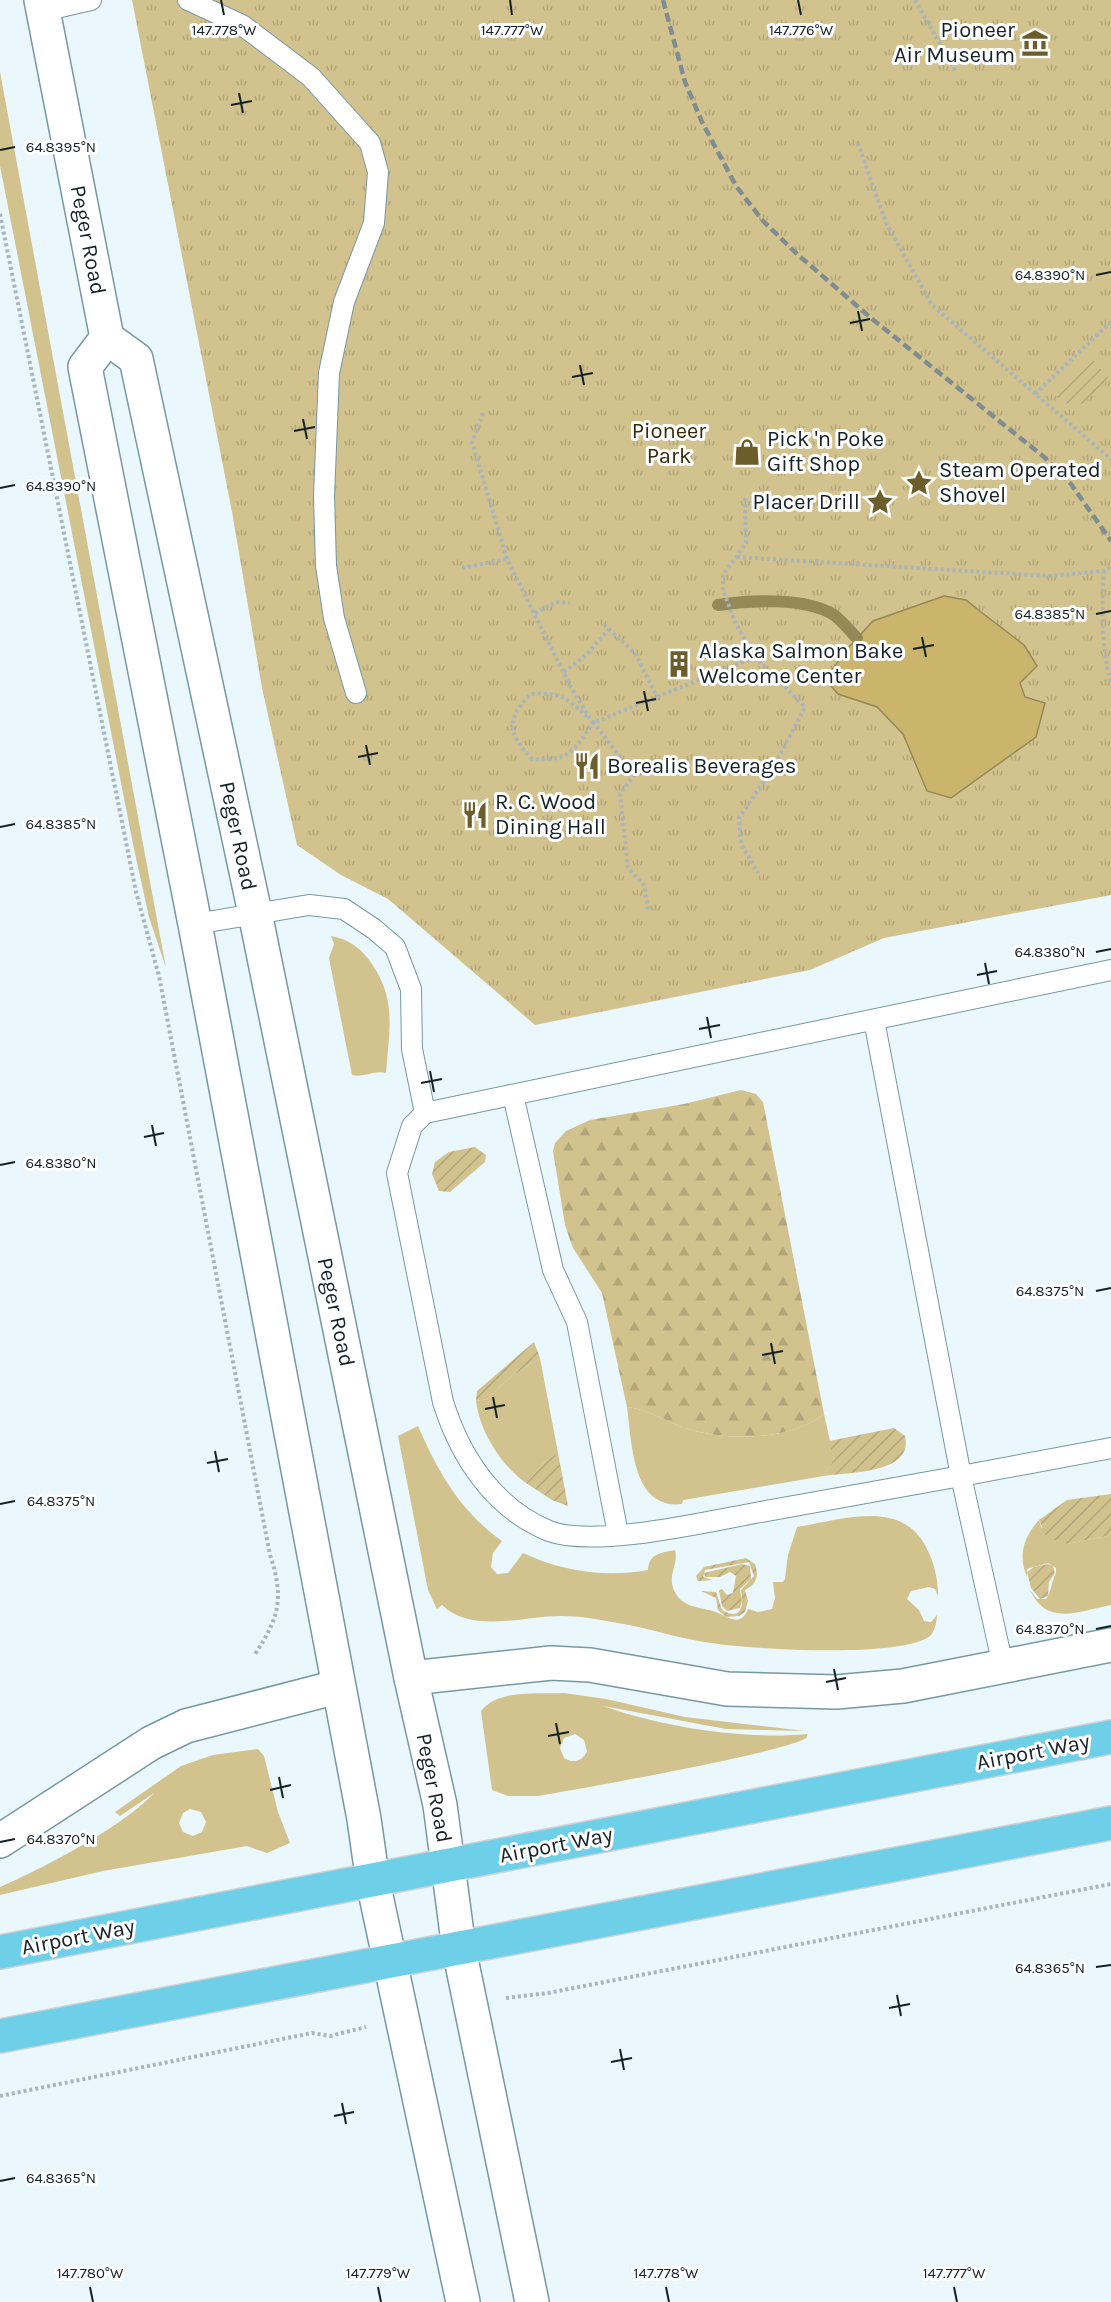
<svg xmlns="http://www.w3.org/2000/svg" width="1111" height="2302" viewBox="0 0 1111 2302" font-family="Karla,sans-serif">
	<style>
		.grass { fill: #d2c28e; fill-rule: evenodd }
		.forest { fill: url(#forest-firs) }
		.park { fill: url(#park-tufts) }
		.garden { fill: url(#garden-furrows) }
		.water { fill: #cbb56d; stroke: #948957; stroke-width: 1.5 }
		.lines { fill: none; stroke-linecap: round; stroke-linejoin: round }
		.stream { stroke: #948957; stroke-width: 12 }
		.service-casing { stroke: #7798a3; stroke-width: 22 }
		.minor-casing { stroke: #7798a3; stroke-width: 36 }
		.secondary-casing { stroke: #7798a3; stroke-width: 36 }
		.primary-casing { stroke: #d0d3d3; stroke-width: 36 }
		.path { stroke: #a8b5ba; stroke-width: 4; stroke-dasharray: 3 3; stroke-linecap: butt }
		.service { stroke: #fff; stroke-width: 20 }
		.minor { stroke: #fff; stroke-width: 33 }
		.secondary { stroke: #fff; stroke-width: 33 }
		.primary { stroke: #6dd0e8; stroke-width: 33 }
		.rail { stroke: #7f8d91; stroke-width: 4.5; stroke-dasharray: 9 4.5; stroke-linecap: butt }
		.ticks { fill: none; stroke: #142125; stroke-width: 2 }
		.labels { text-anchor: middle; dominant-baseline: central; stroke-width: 6; stroke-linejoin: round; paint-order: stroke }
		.poi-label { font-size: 22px; fill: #142125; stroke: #fff; text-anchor: start }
		.street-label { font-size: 22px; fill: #142125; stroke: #fff }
		.park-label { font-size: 22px; fill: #352b0a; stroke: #fff }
		.ticks-label { font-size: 15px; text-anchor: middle; fill: #142125; stroke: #fff; stroke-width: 6; stroke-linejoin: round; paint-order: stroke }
	</style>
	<defs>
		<pattern id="forest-firs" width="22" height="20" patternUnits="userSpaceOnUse" patternTransform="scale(1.5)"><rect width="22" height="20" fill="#d2c28e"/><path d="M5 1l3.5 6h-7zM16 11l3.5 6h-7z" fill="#b3a67a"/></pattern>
		<pattern id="park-tufts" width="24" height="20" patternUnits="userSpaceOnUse" patternTransform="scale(1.5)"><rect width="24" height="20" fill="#d2c28e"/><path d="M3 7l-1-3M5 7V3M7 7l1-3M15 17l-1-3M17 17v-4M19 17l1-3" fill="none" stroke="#b3a67a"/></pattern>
		<pattern id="garden-furrows" width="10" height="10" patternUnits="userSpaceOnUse" patternTransform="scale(1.5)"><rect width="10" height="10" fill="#d2c28e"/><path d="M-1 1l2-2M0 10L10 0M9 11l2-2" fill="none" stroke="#b3a67a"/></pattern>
	</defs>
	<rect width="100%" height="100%" fill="#eaf8fd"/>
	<path class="grass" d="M0,72L166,968L149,917L134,849L0,166Z
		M331,936C349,939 362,949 372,964C397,1000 389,1032 386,1073C374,1070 364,1078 352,1075L329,958L334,944Z
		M540,1358L558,1453L545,1461L526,1483C501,1465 480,1432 476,1401L487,1399L512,1376Z
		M627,1407C648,1409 667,1422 688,1429C728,1441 789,1441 824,1414L834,1459L824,1476L683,1500L682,1504C632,1510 632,1443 627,1407Z
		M418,1426C438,1472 460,1511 502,1541L493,1553L491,1567L497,1574L508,1573L523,1553C561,1571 606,1578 648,1570C649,1553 661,1553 675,1550C679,1565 667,1574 674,1590C681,1607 698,1607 713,1611C724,1614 740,1630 748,1609L758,1612L772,1609L775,1598L773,1582H783L785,1579L788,1555L797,1527C841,1520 901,1498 926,1547C934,1562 938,1578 938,1596L935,1589L929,1587L911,1591L907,1599L919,1610L924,1621L931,1622L937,1615C937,1621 935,1631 930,1636C901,1659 744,1649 704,1642C679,1638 654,1630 629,1625C606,1621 584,1616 561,1616C523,1616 472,1634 442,1605L437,1609L428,1590L398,1436Z
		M1039,1520L1041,1527L1067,1544L1107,1536L1111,1533V1605C1079,1611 1047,1627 1030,1590L1037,1599H1046C1051,1594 1051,1582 1056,1573V1568L1048,1563L1027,1569V1577C1018,1555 1023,1538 1039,1520Z
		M564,1693L606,1699L685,1717L805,1731L726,1729L603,1706C662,1727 744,1740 807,1734V1737C795,1751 573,1790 538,1796H508L492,1790L481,1711C498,1689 538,1694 564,1693ZM575,1734L584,1740L587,1751C583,1761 573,1764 564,1758L560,1748L564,1738Z
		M258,1749L264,1756L278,1812L290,1843L267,1853L247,1846L103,1871L0,1895V1887C42,1869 124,1826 154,1793L120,1816L115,1812L181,1766L213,1755ZM190,1809L201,1812L206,1822L202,1832L193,1836L183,1832L179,1823L183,1813Z"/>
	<path class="forest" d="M741,1090L756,1094L763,1102L824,1414C789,1441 728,1441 688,1429C667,1422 648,1409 627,1407L602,1293L573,1248L565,1225L553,1151L555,1143L566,1131L590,1120L684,1104Z"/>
	<path class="park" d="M132,0H1111V895L884,938L810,970L535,1025L388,899L341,875L297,845L262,688L232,512Z"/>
	<path class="garden" d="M1089,355L1109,379L1083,403L1071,407L1057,397L1055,390L1080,362Z
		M475,1147L486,1155L485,1162L450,1192L439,1191L432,1174L435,1162L449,1152Z
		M534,1342L540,1358L512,1376L487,1399L476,1401L477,1391Z
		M894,1428L905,1436C914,1474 849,1472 824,1476L834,1459L829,1441Z
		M558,1453L568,1506L552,1500L526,1483L545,1461Z
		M1111,1494V1533L1107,1536L1067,1544L1047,1538L1039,1520L1067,1500Z
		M746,1558L755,1564C759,1576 757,1584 745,1590L748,1601L745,1612L739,1616L726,1617L718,1610L716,1598L701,1591L716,1592L722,1610C742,1622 744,1604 741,1590L754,1576L749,1562L705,1570L703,1577L713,1580L698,1581L696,1576L704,1567Z
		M742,1564L750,1566L751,1579L740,1589L742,1601L740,1608L727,1611L722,1606L719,1591L722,1589L727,1595L733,1593L736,1576L730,1572L720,1577H705L704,1573Z
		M1048,1564L1053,1566L1055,1573L1049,1582L1048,1596L1040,1599L1031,1588L1027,1572L1034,1567Z"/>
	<path class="water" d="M944,596L966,600L981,612L1024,645L1037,666L1020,683L1025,697L1045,703L1036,737L951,798L927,791L903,734L877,707L838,694L825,679L849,647L873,621Z"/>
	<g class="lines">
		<path class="stream" d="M718,605C749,600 806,597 834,615C842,621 850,631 857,638"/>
		<defs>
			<path id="service" d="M188,0L242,25L311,77L370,143L378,172L374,223L344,302L329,373L324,496L326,566L334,618L356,693
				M43,11L91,0
				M195,924L309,905L344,909L374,929L395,947L411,989L412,1049L425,1113L412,1126L397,1173L443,1402C460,1456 493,1508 549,1531C594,1548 706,1522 755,1513C824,1501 892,1488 961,1476L1003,1666
				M874,1020L961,1476L1111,1448
				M513,1095L553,1270L577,1322L618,1534
				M425,1113L1111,970"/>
			<path id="minor" d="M411,1678L551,1663L590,1665L727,1689L836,1692L903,1686L1111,1645
				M0,1841L151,1743L186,1726L337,1687"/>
			<path id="secondary" d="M41,0L107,338L136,359L255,913L411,1678L440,1805L459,1949L532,2302
				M107,338L85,367L195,924L364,1819L373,1882L463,2302"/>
			<path id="primary" d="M0,1952L1111,1737
				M0,2036L1111,1823"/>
		</defs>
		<use href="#service" class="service-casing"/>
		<use href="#minor" class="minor-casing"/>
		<use href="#secondary" class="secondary-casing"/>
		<use href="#primary" class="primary-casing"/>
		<path class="path" d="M915,0L956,72
			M858,143L886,223L932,305L1111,459
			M0,214L136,892L159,976L270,1555C284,1597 280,1617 255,1654
			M1035,394L1111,322
			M483,413L472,442L507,559L571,688L593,723L755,657L735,622L723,590V575L746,543L745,498
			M737,557L1049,576L1104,571L1111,567
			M462,568L507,559
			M1104,571C1102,608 1101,647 1111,683
			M535,613L556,602L570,603
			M604,625L635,653L657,697
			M755,657L805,707L773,768L739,818L741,844L758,873
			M564,672L586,655L609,629
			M587,717C567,697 560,692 531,694C505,719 508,734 532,759C570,761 573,752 593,723
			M593,722L634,775L620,794L628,868L644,885L648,910
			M506,1998L548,1993L1111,1884
			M0,2096L312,2033L330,2036L366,2027"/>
		<use href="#service" class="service"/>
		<use href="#minor" class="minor"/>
		<use href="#secondary" class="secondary"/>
		<use href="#primary" class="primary"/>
		<path class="rail" d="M663,0L685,82L702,122L736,186L763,221L796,253L871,318L1044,457L1071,484L1111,541"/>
	</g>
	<path class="ticks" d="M221,0L224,15M510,0L512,15M798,0L801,15M239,93L243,113M231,105L252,101M0,150L15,147M1096,275L1111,272M858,311L862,331M850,323L870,319M580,365L584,385M572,377L593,373M303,419L307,439M294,431L315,427M0,488L15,485M1096,614L1111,611M922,637L926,657M913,649L934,645M644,691L648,711M636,703L656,699M366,745L370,765M358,757L378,753M0,827L15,824M1096,952L1111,949M985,963L989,984M977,975L997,971M707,1017L711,1038M699,1029L720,1025M430,1071L434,1092M421,1083L442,1079M152,1125L156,1146M144,1137L164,1133M0,1165L15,1162M1096,1291L1111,1288M771,1343L775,1364M762,1355L783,1351M493,1397L497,1418M485,1409L505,1405M215,1451L219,1472M207,1463L228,1459M0,1504L15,1501M1096,1629L1111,1626M834,1669L838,1690M826,1682L846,1678M556,1723L560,1744M548,1736L569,1732M279,1777L283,1798M270,1790L291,1785M0,1842L15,1839M1096,1967L1111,1965M897,1995L901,2016M889,2008L910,2004M620,2049L624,2070M611,2062L632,2058M342,2103L346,2124M334,2116L354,2112M0,2181L15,2178M90,2287L93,2302M378,2287L381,2302M666,2287L669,2302M954,2287L957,2302"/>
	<defs>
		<symbol id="museum-bare" viewBox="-9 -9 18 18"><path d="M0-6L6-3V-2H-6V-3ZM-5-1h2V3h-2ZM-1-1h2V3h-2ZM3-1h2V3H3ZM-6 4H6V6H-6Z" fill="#6c5d2a" stroke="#fff" stroke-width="2.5" paint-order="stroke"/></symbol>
		<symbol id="shop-bare" viewBox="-9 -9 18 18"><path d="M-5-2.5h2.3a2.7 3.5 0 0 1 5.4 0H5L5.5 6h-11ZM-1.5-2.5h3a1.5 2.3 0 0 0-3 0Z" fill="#6c5d2a" stroke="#fff" stroke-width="2.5" paint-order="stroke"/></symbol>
		<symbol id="sight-bare" viewBox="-9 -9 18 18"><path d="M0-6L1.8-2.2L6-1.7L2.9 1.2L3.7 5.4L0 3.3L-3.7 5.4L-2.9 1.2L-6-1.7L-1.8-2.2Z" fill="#6c5d2a" stroke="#fff" stroke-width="2.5" paint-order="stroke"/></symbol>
		<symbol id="building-bare" viewBox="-9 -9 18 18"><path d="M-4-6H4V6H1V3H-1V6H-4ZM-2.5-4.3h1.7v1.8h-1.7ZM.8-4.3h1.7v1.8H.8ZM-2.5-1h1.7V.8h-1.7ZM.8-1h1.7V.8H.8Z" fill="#6c5d2a" stroke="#fff" stroke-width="2.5" paint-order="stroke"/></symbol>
		<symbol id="restaurant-bare" viewBox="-9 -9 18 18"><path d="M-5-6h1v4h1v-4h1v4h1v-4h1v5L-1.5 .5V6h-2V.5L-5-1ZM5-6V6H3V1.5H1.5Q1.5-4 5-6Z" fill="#6c5d2a" stroke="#fff" stroke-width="2.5" paint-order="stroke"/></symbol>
	</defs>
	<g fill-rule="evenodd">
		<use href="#museum-bare" x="1016" y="24" width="38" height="38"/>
		<use href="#shop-bare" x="728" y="433" width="38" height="38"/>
		<use href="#sight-bare" x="900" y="464" width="38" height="38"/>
		<use href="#sight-bare" x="861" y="483" width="38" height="38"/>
		<use href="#building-bare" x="660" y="645" width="38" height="38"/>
		<use href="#restaurant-bare" x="568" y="747" width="38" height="38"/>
		<use href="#restaurant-bare" x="456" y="796" width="38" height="38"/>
	</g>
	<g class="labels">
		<g class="poi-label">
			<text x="1015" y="30" text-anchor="end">Pioneer<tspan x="1015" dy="25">Air Museum</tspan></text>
			<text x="767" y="439">Pick 'n Poke<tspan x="767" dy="25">Gift Shop</tspan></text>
			<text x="939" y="470">Steam Operated<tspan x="939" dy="25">Shovel</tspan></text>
			<text x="860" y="502" text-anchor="end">Placer Drill</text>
			<text x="699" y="651">Alaska Salmon Bake<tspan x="699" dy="25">Welcome Center</tspan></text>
			<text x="607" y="766">Borealis Beverages</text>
			<text x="495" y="802">R. C. Wood<tspan x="495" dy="25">Dining Hall</tspan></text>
		</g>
		<g class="street-label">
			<text transform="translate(88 240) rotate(79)">Peger Road</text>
			<text transform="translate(238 836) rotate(78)">Peger Road</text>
			<text transform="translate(336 1312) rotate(78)">Peger Road</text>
			<text transform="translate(1033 1752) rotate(-11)">Airport Way</text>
			<text transform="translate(434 1788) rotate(79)">Peger Road</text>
			<text transform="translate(556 1845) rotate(-11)">Airport Way</text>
			<text transform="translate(78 1937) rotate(-11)">Airport Way</text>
		</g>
		<g class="park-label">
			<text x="669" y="431">Pioneer<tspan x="669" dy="25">Park</tspan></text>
		</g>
	</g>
	<g class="ticks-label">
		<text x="224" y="35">147.778°W</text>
		<text x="512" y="35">147.777°W</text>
		<text x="801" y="35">147.776°W</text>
		<text x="61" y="152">64.8395°N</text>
		<text x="1050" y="280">64.8390°N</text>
		<text x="61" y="491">64.8390°N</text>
		<text x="1050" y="619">64.8385°N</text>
		<text x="61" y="829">64.8385°N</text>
		<text x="1050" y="957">64.8380°N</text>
		<text x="61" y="1168">64.8380°N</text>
		<text x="1050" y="1296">64.8375°N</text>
		<text x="61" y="1506">64.8375°N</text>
		<text x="1050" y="1634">64.8370°N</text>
		<text x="61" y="1844">64.8370°N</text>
		<text x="1050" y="1973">64.8365°N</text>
		<text x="61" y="2183">64.8365°N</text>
		<text x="90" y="2278">147.780°W</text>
		<text x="378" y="2278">147.779°W</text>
		<text x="666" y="2278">147.778°W</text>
		<text x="954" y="2278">147.777°W</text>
	</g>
</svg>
